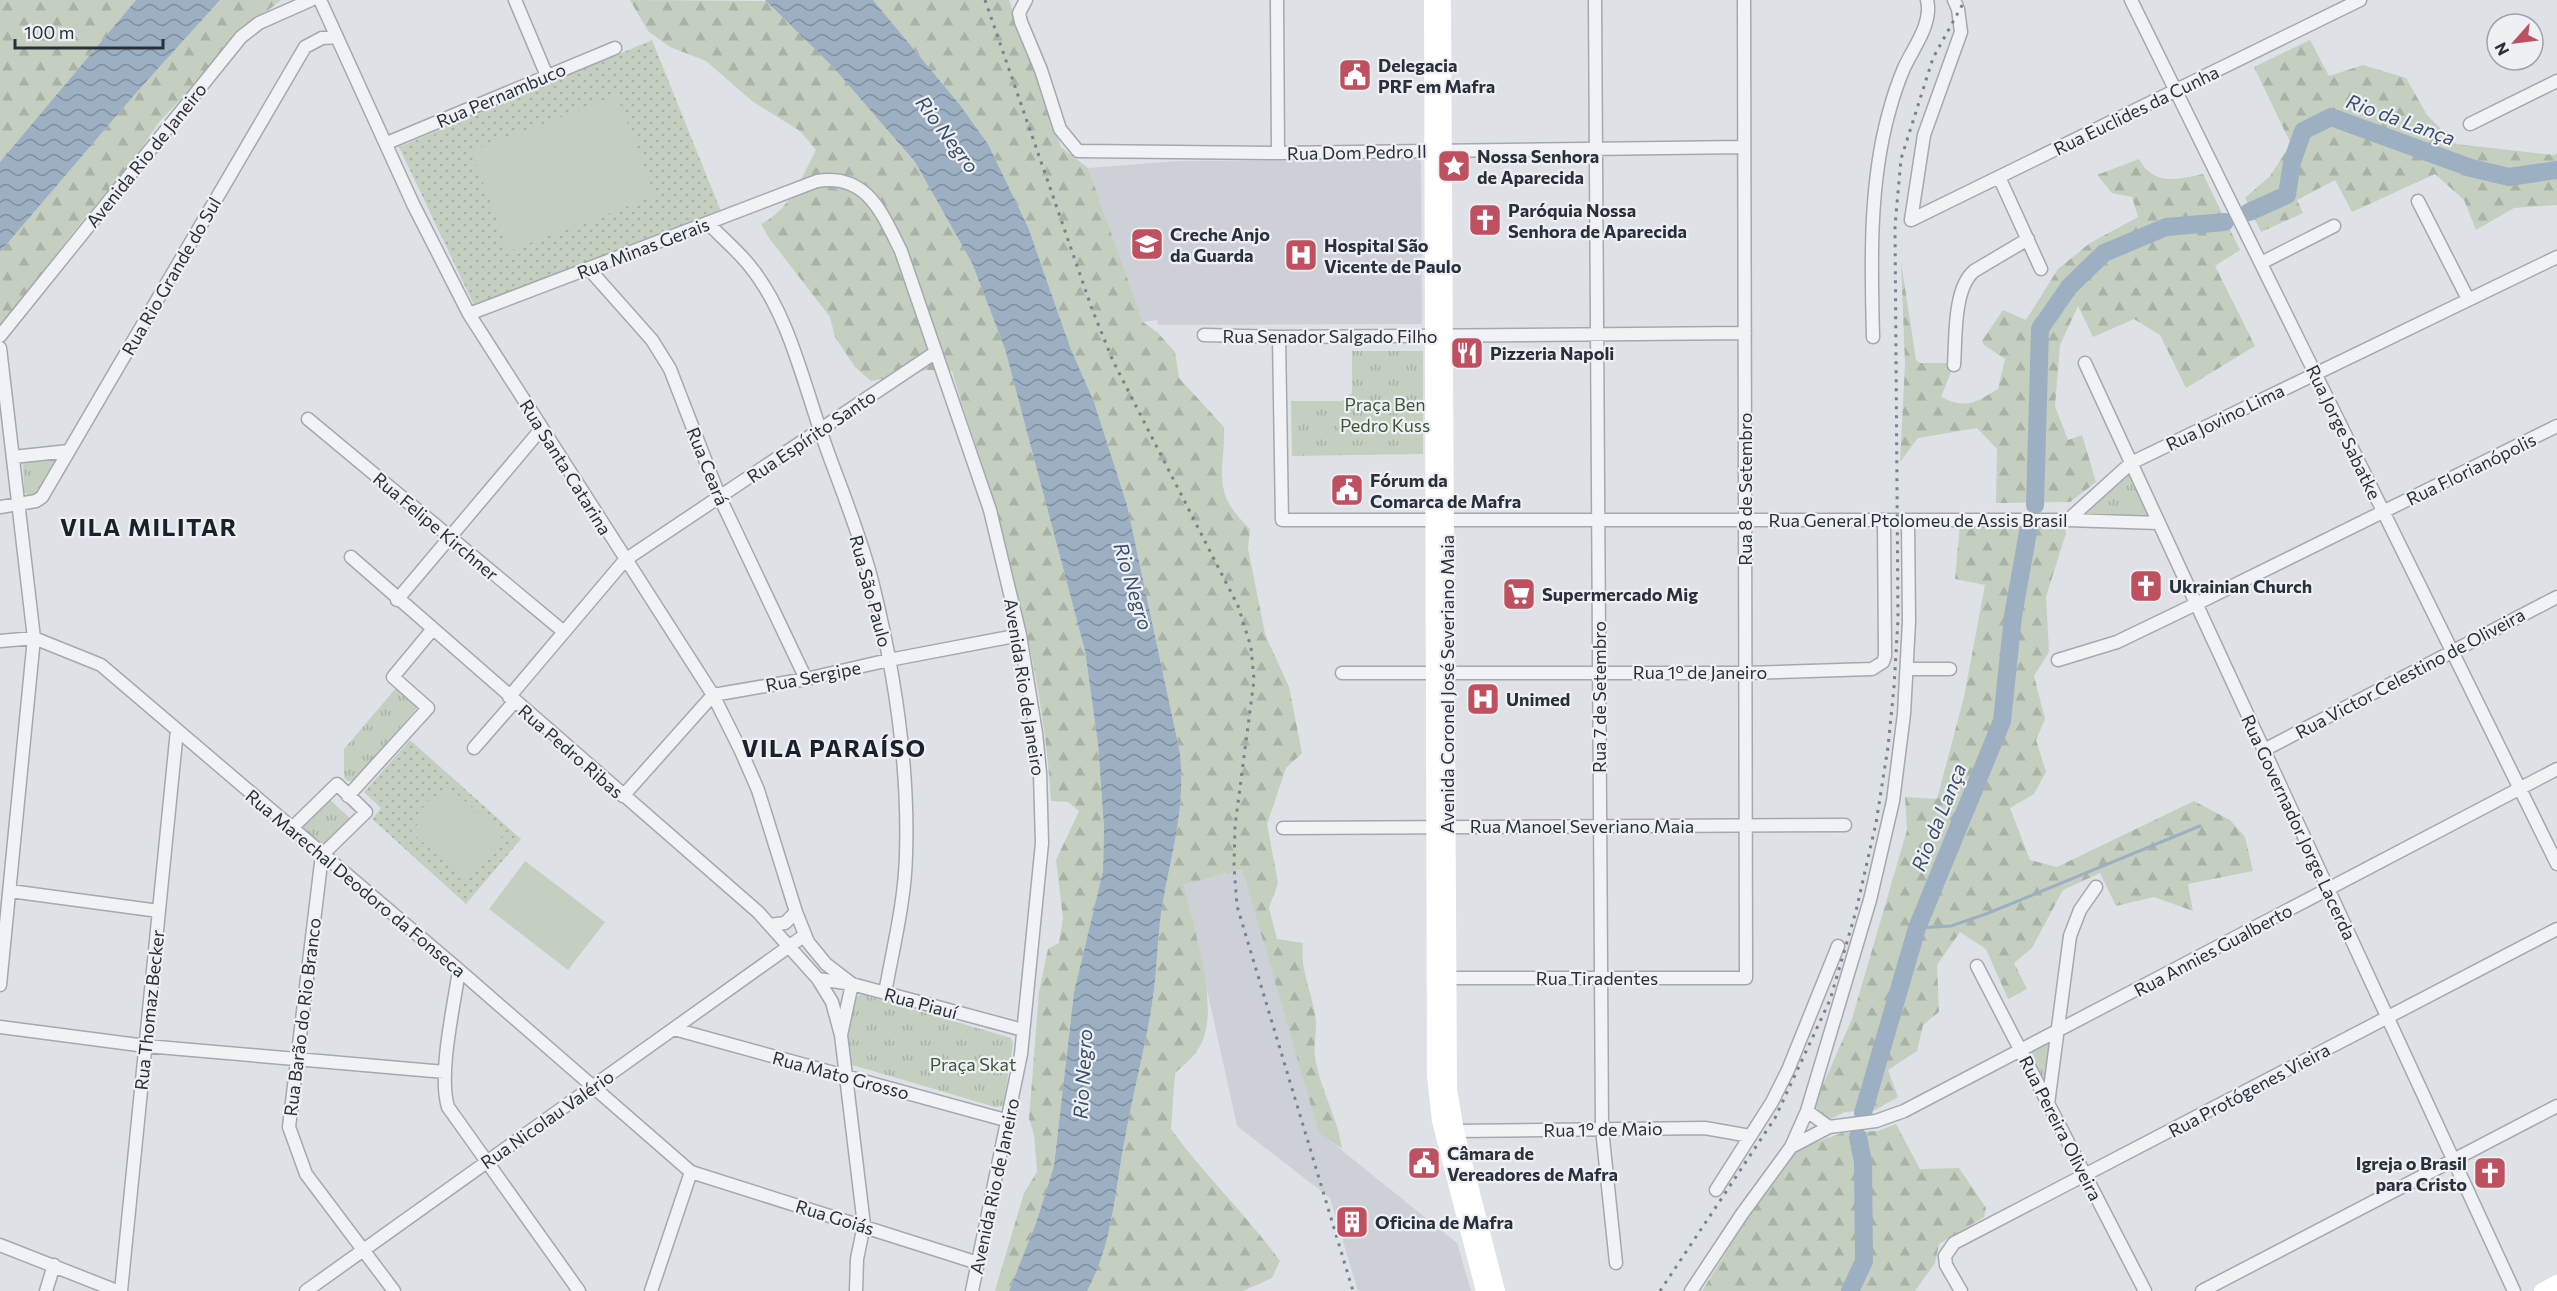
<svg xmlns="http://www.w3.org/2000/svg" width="2557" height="1291" viewBox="0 0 2557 1291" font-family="Commissioner,sans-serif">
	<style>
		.built { fill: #cdd0d7 }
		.grass { fill: url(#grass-dots) }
		.forest { fill: url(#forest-firs) }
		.park { fill: url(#park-tufts) }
		.garden { fill: #c4cfc0 }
		.water { fill: url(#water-waves) }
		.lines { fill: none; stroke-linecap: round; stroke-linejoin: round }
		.stream { stroke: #9dafc3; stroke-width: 3 }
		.river { stroke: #9dafc3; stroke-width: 18 }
		.minor-casing { stroke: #a4a8af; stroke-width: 15 }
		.minor { stroke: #f1f2f5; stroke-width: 12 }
		.secondary { stroke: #fff; stroke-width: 16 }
		.rail { stroke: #7a818e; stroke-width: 3; stroke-dasharray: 3 6; stroke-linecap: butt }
		.labels { text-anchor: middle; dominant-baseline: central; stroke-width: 4.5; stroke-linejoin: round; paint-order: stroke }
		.poi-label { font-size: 18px; font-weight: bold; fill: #29303b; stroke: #eef0f4; text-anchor: start }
		.street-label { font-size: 18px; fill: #29303b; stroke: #eef0f4 }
		.park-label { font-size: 18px; fill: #3d5638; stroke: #eef0f4 }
		.water-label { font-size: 20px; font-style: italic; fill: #384e6b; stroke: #eef0f4 }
		.district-label { font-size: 24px; font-weight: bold; letter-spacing: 1.5px; fill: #1b212c; stroke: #eef0f4 }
	</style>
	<defs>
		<pattern id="grass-dots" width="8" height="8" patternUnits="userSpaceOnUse" patternTransform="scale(1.5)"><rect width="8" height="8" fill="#c4cfc0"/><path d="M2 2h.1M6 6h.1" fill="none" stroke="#a8b2a6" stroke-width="1.8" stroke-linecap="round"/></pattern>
		<pattern id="forest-firs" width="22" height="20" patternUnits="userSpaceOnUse" patternTransform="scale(1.5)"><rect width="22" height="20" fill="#c4cfc0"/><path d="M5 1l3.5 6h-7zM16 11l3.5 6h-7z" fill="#a8b2a6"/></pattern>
		<pattern id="park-tufts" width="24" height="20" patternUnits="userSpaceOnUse" patternTransform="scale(1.5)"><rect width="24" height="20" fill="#c4cfc0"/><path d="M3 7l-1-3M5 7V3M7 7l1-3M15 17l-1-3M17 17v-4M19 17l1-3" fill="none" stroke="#a8b2a6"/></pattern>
		<pattern id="water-waves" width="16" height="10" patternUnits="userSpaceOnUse" patternTransform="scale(1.5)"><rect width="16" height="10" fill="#9dafc3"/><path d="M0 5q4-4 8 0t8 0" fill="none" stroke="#808fa0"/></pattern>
	</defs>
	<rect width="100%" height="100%" fill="#dee1e6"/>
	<path class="built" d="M1400,157H1421L1422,324L1158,325L1157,320L1143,322L1088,168L1179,161L1399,160Z
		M1242,869L1319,1132L1457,1243L1471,1291H1358L1330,1198L1237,1126L1184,885Z"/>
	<path class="grass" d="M652,40L722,214L474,305L399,147Z
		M410,740L521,839L466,904L372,819L381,808L364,792Z"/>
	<path class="forest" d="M0,0H136L0,162Z
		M220,0H281L232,38L211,68L159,122L135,158L74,231L0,330V252L136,93Z
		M630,0L766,1L833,67L915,162L972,263L1005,349L1085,651L1098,744L1104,828L1103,871L1074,992L1054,1166L1036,1223L1009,1291H995L1024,1193L1037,1172L1034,1134L1029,1119L1039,992L1048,949L1059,943L1063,918L1056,860L1079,811L1068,802L1051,801C1045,697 1020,597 992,497C980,455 964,413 952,371L927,370L871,381L855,367L835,337L830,317L769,238L761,224C791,209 801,178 816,150L800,131L752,101L706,61L670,47L648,31Z
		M873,0H1009L1061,147L1088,168L1143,322L1158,333L1175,352L1179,378L1224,427C1225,476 1210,491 1250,529L1248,548L1265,634L1289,687L1302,753L1286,768L1267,824L1278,883L1269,908L1277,939L1303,943C1300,971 1311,989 1315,1015C1318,1029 1313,1043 1315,1056C1319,1088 1338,1117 1342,1149L1319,1133L1242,869L1184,885C1193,928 1217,996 1204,1037C1199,1053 1186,1063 1175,1073L1171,1129C1204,1175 1246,1214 1280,1261L1272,1278L1243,1291H1087C1113,1244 1115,1189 1125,1138C1133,1093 1145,1049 1152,1004C1157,974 1157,944 1161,914C1170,856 1186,813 1180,753L1127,505L1094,402L1070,347L1028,227L988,144L960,105Z
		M2310,40L2329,76L2363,65L2406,78L2427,115L2456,144L2554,155L2557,153V205L2514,208L2476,230L2464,200L2435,174L2352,212L2335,180L2297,200L2303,213L2261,232L2245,198L2270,176L2291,144L2254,67Z
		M2139,159C2154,187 2179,179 2203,174L2240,250L2215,266L2255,346L2186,388L2160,335L2134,319L2093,337L2078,306L2060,345L2055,406L2068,440L2082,435L2096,482L2070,502L1996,503L1997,449L1977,428L1918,438L1900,462L1905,364L1901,262L1916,360L1920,363H1952L1953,367L1941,397C1967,410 1976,402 1998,389L2005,359L1984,345L1982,341L2003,310L2026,320L2058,269L2090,243L2138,217L2132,197L2112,193L2097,175Z
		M1960,525H2061L2065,527L2066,533L2046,597L2049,652L2034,676L2045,719L2036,740L2046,772L2034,794L2010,808L2030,860L2057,867L2194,801L2230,820L2245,837L2253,871L2188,884L2193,911L2154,897L2116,906L2100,873L2063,890L2032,948L2014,963L2027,989L2008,999L1986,949L1960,932L1937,965L1939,1012L1923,1025L1917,1051L1888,1070L1898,1097L1875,1110L1845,1112L1828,1120L1814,1105L1852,1019L1907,830L1905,797L1937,799L1964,697L1985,585L1955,579Z
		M1896,1124L1920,1169L1959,1168L1986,1208L1984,1217L1939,1244L1935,1263L1915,1291H1702L1769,1183L1800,1148L1842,1133L1878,1131Z"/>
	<path class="park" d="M1352,351H1423V454L1292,456L1291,401H1342L1352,393Z
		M57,457L38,493L30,497L24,492L23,460Z
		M2130,472L2149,515L2083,514Z
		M397,687L417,705V708L353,781H347L344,777V749Z
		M327,797L353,821L323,851L298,826Z
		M861,994L1011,1038L1013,1044L1003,1106L995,1107L846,1063L842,1059L854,999Z
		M2048,1043H2050L2044,1081L2030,1053Z"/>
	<path class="garden" d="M617,96L655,196L509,251L471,151Z
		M449,787L503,835L465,879L411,832L421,820L417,815L429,800L435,803Z
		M525,861L605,922L568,970L489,909Z"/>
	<path class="water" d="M136,0H220L136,93L0,252V162Z
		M765,0H873L960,105L988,144L1028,227L1070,347L1094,402L1127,505L1180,753C1186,813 1170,856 1161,914C1157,944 1157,974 1152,1004C1145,1049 1133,1093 1125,1138C1115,1189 1113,1244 1087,1291H1009L1036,1223L1054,1166L1074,992L1103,871L1104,828L1098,744L1085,651L1005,349L972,263L915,162L833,67Z"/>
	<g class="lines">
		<path class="stream" d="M1917,928L1951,926L1986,914L2200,826"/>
		<path class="river" d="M2249,212L2287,195L2292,162L2303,131L2331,117L2471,168L2509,177L2557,170
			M2035,505L2040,329L2069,287L2104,253L2166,227L2225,222
			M1863,1113L1917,928L2002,721L2013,616L2028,532
			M1850,1291L1864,1261L1863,1162L1858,1137"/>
		<defs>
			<path id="minor" d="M320,0L413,204L469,314L713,695L741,751L758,790L796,912L808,942L826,964L852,984L841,1035
				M515,0L547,76
				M1026,0L1019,13L1021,22L1041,70L1060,129L1078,151L1278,153L1744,147
				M1277,0L1278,153
				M1595,0L1602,1129L1616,1263
				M2131,0L2557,864
				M2470,124L2557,81
				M387,143L615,48
				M1999,177L2041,269
				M2418,201L2468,299
				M1911,220L2360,0
				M1911,220L1924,135L1961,32L1958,9L1954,0
				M708,223C721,237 737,250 749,265C789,313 804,386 825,444C841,489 860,534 872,581C894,669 909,764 906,855C905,901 893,948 885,993
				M2261,263L2334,226
				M589,269L652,340L670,369L720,498L806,679
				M469,314L817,181C867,173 882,213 901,251L990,510L1020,635L1036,733L1040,773L1042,843L1021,1054L972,1291
				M1204,335L1279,337L1745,333
				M0,336L241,37L259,23L311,0
				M1279,337L1282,520H2068L2159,523
				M1873,337C1871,262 1869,184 1889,112C1893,97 1898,82 1904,68C1913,48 1933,23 1927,0
				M0,348L34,638L0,985
				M2085,363L2514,1291
				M1954,365C1956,339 1953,289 1974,271L2028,239
				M308,419L564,632
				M13,457L69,451
				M0,507L36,501L42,497L305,47L322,38L337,37
				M2068,520L2131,463L2557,257
				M351,557L758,912L818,979L832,1002L841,1035L864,1225L857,1259L856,1291
				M397,600L542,428
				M0,641L34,638L101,665L459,970L691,1172L978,1263
				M2058,660L2117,642L2196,604L2557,426
				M1907,669H1950
				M1342,673H1745L1872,669L1883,662L1885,656L1884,520
				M509,697L625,560L936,352
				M474,748L515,701
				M2264,750L2557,597
				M348,796L428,708L393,677L432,630
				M623,796L713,695L806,679L889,660L1020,635
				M292,828L337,784L366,812L322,855L289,1127L306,1174L394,1291
				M1283,828L1845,825
				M10,891L159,911
				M770,925L785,923L796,912
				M1977,966L2145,1291
				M459,970C454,1006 438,1074 448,1107L579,1291
				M1448,978H1746L1744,0
				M818,979L852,984L1023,1030
				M0,1027L146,1046L445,1072
				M674,1029L1009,1121
				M2048,1104L2070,936L2080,910L2096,887
				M1807,1111L1829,1127
				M1456,1131L1705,1128L1750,1136
				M1791,1147L1829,1127L1876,1121L1904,1111L2557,769
				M1716,1190L1772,1102L1788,1070L1838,946
				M0,1245L117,1291
				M46,1291L54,1265
				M121,1291L177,730
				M306,1291L805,935
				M651,1291L691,1172
				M1691,1291L1742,1214L1791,1147L1807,1111L1870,900L1893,801L1904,714L1909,622L1908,520
				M1961,1291L1946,1265L1945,1256L1954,1243L2557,929
				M2202,1291L2557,1106"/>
		</defs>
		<use href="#minor" class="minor-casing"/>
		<use href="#minor" class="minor"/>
		<path class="secondary" d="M1432,0L1435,1076L1440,1121L1484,1291
			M1443,0L1449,1089L1456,1131L1497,1291
			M2542,1291L2557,1283"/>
		<path class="rail" d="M985,0L1092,309L1113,361L1238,606L1251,647L1254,680L1235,826L1234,866L1237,906L1353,1291
			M1660,1291L1775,1118L1830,1000L1856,911L1876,823L1888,747L1894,687L1898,619L1895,226L1901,159L1933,58L1965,0"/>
	</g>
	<defs>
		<symbol id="civic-square" viewBox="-11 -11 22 22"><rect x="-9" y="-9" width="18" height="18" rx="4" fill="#bf505f" stroke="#eef0f4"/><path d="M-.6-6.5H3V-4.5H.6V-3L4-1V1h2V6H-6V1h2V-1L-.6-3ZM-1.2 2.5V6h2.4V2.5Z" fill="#fff"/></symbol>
		<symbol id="sight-square" viewBox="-11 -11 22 22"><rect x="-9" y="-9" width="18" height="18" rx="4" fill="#bf505f" stroke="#eef0f4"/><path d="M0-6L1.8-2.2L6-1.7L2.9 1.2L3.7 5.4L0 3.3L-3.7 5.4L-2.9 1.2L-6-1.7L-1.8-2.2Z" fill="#fff"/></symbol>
		<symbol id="church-square" viewBox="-11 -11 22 22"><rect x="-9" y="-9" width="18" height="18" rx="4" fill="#bf505f" stroke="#eef0f4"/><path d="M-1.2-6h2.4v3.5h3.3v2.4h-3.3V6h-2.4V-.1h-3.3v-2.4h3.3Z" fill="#fff"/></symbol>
		<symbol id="school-square" viewBox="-11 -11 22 22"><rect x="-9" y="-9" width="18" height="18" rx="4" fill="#bf505f" stroke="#eef0f4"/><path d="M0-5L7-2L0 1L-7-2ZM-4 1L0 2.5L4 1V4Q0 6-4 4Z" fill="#fff"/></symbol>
		<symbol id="hospital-square" viewBox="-11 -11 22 22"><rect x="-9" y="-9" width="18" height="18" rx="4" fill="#bf505f" stroke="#eef0f4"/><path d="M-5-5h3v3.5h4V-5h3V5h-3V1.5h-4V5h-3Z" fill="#fff"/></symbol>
		<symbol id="restaurant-square" viewBox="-11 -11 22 22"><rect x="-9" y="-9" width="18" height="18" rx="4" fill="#bf505f" stroke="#eef0f4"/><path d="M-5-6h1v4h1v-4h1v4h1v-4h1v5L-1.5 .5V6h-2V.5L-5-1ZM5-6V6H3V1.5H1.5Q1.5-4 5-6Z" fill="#fff"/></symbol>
		<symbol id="supermarket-square" viewBox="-11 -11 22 22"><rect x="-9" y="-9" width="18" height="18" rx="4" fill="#bf505f" stroke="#eef0f4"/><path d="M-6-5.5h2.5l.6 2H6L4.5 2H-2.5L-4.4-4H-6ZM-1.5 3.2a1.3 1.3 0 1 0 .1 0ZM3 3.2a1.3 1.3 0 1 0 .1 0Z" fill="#fff"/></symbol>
		<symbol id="building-square" viewBox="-11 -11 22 22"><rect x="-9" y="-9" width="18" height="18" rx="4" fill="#bf505f" stroke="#eef0f4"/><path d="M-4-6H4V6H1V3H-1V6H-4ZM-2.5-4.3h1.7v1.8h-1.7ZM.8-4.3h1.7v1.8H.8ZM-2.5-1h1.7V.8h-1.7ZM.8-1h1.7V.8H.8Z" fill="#fff"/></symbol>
	</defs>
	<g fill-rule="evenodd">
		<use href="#civic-square" x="1336" y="56" width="38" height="38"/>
		<use href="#sight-square" x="1435" y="147" width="38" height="38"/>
		<use href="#church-square" x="1466" y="201" width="38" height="38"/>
		<use href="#school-square" x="1128" y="225" width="38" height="38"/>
		<use href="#hospital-square" x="1282" y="236" width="38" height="38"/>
		<use href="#restaurant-square" x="1448" y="334" width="38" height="38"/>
		<use href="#civic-square" x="1328" y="471" width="38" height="38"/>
		<use href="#church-square" x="2127" y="567" width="38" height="38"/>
		<use href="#supermarket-square" x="1500" y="575" width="38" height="38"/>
		<use href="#hospital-square" x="1464" y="680" width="38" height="38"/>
		<use href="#civic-square" x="1405" y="1144" width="38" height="38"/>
		<use href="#church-square" x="2471" y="1154" width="38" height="38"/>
		<use href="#building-square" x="1333" y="1203" width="38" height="38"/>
	</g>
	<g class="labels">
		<g class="poi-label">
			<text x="1378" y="65">Delegacia<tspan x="1378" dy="21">PRF em Mafra</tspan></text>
			<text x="1477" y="156">Nossa Senhora<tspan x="1477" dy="21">de Aparecida</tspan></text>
			<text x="1508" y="210">Paróquia Nossa<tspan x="1508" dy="21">Senhora de Aparecida</tspan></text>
			<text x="1170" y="234">Creche Anjo<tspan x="1170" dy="21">da Guarda</tspan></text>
			<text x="1324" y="245">Hospital São<tspan x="1324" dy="21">Vicente de Paulo</tspan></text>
			<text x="1490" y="353">Pizzeria Napoli</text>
			<text x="1370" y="480">Fórum da<tspan x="1370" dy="21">Comarca de Mafra</tspan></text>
			<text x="2169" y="586">Ukrainian Church</text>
			<text x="1542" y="594">Supermercado Mig</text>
			<text x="1506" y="699">Unimed</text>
			<text x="1447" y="1153">Câmara de<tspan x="1447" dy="21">Vereadores de Mafra</tspan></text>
			<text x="2467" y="1163" text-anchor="end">Igreja o Brasil<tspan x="2467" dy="21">para Cristo</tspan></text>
			<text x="1375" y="1222">Oficina de Mafra</text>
		</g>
		<g class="street-label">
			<text transform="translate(501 95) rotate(-23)">Rua Pernambuco</text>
			<text transform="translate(2136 110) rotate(-26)">Rua Euclides da Cunha</text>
			<text transform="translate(1357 152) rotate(-1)">Rua Dom Pedro II</text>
			<text transform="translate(146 155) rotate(-51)">Avenida Rio de Janeiro</text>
			<text transform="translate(643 248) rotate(-21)">Rua Minas Gerais</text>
			<text transform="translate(171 276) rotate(-60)">Rua Rio Grande do Sul</text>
			<text x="1330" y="336">Rua Senador Salgado Filho</text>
			<text transform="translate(2225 417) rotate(-26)">Rua Jovino Lima</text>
			<text transform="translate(2344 432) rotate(64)">Rua Jorge Sabatke</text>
			<text transform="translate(811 436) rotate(-34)">Rua Espírito Santo</text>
			<text transform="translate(708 466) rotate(68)">Rua Ceará</text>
			<text transform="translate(566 467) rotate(58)">Rua Santa Catarina</text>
			<text transform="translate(2471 469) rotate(-26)">Rua Florianópolis</text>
			<text transform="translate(1745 489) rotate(-90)">Rua 8 de Setembro</text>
			<text x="1918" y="520">Rua General Ptolomeu de Assis Brasil</text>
			<text transform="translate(436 526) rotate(40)">Rua Felipe Kirchner</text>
			<text transform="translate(871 591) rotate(75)">Rua São Paulo</text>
			<text x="1700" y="672">Rua 1º de Janeiro</text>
			<text transform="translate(2410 673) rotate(-28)">Rua Victor Celestino de Oliveira</text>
			<text transform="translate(813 676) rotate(-11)">Rua Sergipe</text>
			<text transform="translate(1447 684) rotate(-90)">Avenida Coronel José Severiano Maia</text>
			<text transform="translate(1025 687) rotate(81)">Avenida Rio de Janeiro</text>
			<text transform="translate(1599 697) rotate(-90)">Rua 7 de Setembro</text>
			<text transform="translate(571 751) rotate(41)">Rua Pedro Ribas</text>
			<text x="1582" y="826">Rua Manoel Severiano Maia</text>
			<text transform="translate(2299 827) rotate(65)">Rua Governador Jorge Lacerda</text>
			<text transform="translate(356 883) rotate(40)">Rua Marechal Deodoro da Fonseca</text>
			<text transform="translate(2213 950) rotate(-28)">Rua Annies Gualberto</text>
			<text x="1597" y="978">Rua Tiradentes</text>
			<text transform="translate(921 1003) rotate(15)">Rua Piauí</text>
			<text transform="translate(149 1010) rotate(-84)">Rua Thomaz Becker</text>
			<text transform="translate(302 1017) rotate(-83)">Rua Barão do Rio Branco</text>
			<text transform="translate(841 1075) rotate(15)">Rua Mato Grosso</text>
			<text transform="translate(2249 1090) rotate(-28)">Rua Protógenes Vieira</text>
			<text transform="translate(547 1119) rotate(-35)">Rua Nicolau Valério</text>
			<text transform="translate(2061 1128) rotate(63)">Rua Pereira Oliveira</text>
			<text transform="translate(1603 1129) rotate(-1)">Rua 1º de Maio</text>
			<text transform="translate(994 1186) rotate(-78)">Avenida Rio de Janeiro</text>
			<text transform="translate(835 1217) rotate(17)">Rua Goiás</text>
		</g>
		<g class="park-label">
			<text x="1385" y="404">Praça Ben<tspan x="1385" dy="21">Pedro Kuss</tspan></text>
			<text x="973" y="1064">Praça Skat</text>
		</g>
		<g class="water-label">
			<text transform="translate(2401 119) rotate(20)">Rio da Lança</text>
			<text transform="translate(948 134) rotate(53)">Rio Negro</text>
			<text transform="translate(1134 586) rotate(73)">Rio Negro</text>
			<text transform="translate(1938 817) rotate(-68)">Rio da Lança</text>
			<text transform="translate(1082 1074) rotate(-87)">Rio Negro</text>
		</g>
		<g class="district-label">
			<text x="149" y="526">VILA MILITAR</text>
			<text x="834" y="747">VILA PARAÍSO</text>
		</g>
	</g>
	<g transform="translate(2515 42) rotate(242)"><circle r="28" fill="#eef0f4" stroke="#9fa3aa" stroke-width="1.5"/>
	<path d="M0-4.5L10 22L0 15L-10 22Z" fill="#bf505f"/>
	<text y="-9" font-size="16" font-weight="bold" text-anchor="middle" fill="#29303b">N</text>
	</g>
	<path d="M15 39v9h148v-9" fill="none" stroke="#29303b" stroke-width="3"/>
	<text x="24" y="39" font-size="18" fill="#29303b" stroke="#eef0f4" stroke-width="4.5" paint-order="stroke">100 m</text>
</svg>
